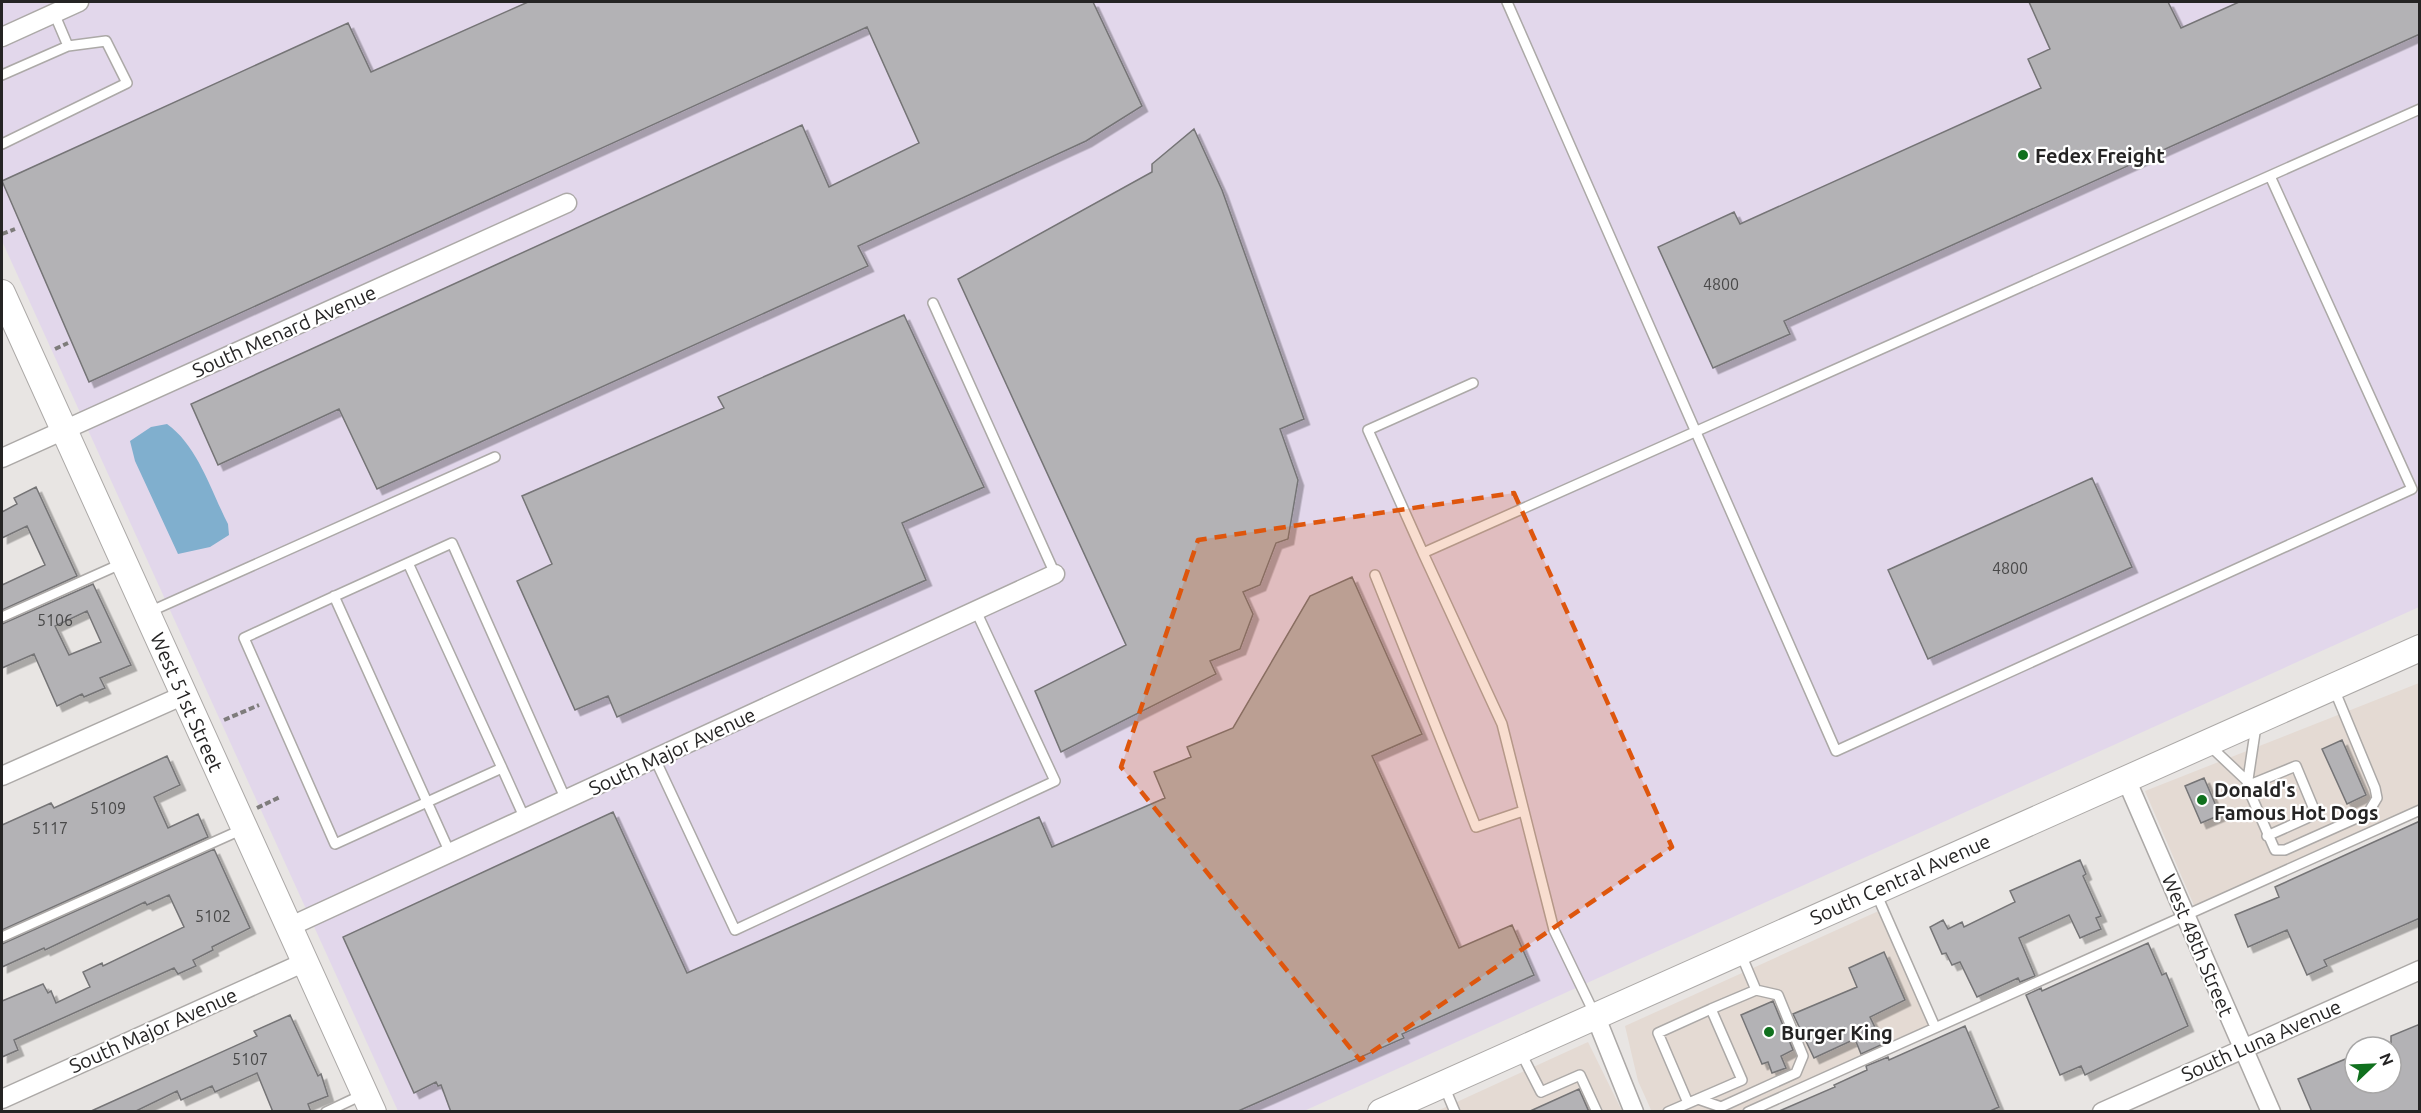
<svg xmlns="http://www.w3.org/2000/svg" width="2421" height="1113" viewBox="0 0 2421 1113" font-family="Ubuntu,sans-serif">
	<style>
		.built { fill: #e4dad3 }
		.industrial { fill: #e2d7eb }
		.water { fill: #80afce }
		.building { fill: #b3b2b5; stroke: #757476; stroke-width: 1.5; fill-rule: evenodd; filter: url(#shadow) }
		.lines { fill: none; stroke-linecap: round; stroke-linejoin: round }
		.lane-casing { stroke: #aca9a7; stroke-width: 12 }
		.street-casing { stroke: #aca9a7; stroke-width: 21 }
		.secondary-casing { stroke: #aca9a7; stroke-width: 28 }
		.path { stroke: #7e7c7b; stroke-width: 4; stroke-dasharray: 6 3; stroke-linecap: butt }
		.lane { stroke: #fff; stroke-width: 9 }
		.street { stroke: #fff; stroke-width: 18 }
		.secondary { stroke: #fff; stroke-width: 26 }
		.marked { fill: #de560d; fill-opacity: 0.2; stroke: #de560d; stroke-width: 4.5; stroke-dasharray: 12 8; stroke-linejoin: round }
		.poi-dot { fill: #10701e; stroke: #fff; stroke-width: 2 }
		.labels { text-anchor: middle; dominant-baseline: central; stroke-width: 4.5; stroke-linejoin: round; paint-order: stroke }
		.number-label { font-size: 16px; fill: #484848 }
		.poi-label { font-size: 20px; font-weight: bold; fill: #252424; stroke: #fff; text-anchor: start }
		.street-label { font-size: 20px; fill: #252424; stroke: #fff }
	</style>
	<defs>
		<filter id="shadow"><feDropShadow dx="5.5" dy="5.5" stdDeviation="0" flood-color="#0004"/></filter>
	</defs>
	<rect width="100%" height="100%" fill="#e8e5e3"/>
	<path class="built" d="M2419,683V810L2196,910L2145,791Z
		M1883,909L1935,1027L1748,1111L1652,1112L1638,1081L1625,1026Z
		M1588,1042L1622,1111L1435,1112Z"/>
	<path class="industrial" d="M2,2H2419V607L1304,1111H398L2,241Z"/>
	<path class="water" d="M167,424C198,446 211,491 228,524L229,535L210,547L178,554L135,461L130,441L151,427Z"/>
	<path class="building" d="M528,2H1093L1142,106L1086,141L858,246L868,266L377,489L339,409L218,465L191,404L802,125L829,187L919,143L867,27L89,382L2,181L348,23L371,72Z
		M2029,2H2168L2181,28L2239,2H2420V34L1784,321L1790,334L1713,368L1658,247L1734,212L1740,224L2041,88L2028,59L2050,49Z
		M1194,129L1222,190L1304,419L1280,429L1298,480L1288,539L1276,543L1260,585L1243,592L1253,614L1240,649L1210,661L1216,674L1061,752L1035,691L1126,645L958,279L1152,172V164Z
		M904,315L984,487L902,523L926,580L617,717L608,696L575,710L517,581L552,564L522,496L724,408L718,397Z
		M2092,478L2132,567L1928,659L1888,570Z
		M36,487L77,576L2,610V585L45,565L27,526L2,538V512L17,504L14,498Z
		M1352,577L1422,734L1372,756L1459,948L1512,925L1534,975L1402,1034L1404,1038L1236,1112H451L441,1085L438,1086L436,1082L414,1093L343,937L613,812L687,973L1039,817L1052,847L1165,798L1154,772L1191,757L1187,747L1233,728L1310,596Z
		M93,584L131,665L100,678L105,688L84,697L82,694L57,706L34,654L2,668V624ZM87,611L101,642L69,655L55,626Z
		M2342,740L2366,795L2347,804L2322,749Z
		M167,756L180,785L154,797L168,828L198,814L208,837L2,930V825L51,803L54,808Z
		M2204,778L2220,815L2201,823L2185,786Z
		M2420,821V918L2324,960L2327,966L2307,975L2287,930L2248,947L2235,915L2279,897L2275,887Z
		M214,849L250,928L212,947L213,950L193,960L196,966L178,974L174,968L14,1040L18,1050L2,1057V1001L43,984L48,993L51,991L56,1003L90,987L83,972L102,963L103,966L184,927L169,895L147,905L145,902L45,950L44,948L2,967V944Z
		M2080,860L2086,874L2083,876L2101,916L2096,918L2101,929L2080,938L2069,915L2019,938L2035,976L2020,982L2018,978L1977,997L1960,962L1952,965L1946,953L1942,954L1930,927L1943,920L1948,929L1962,922L1964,927L2015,902L2010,891Z
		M2148,943L2162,975L2166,973L2188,1026L2085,1075L2081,1066L2060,1075L2026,995L2041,988L2042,991Z
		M1884,952L1905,1000L1870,1017L1883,1044L1861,1054L1855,1039L1814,1058L1793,1014L1857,987L1849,968Z
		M1773,1001L1793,1050L1781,1056L1786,1068L1772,1073L1768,1062L1762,1064L1741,1015Z
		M290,1015L318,1076L321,1074L328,1096L308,1104L311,1112H273L257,1073L215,1092L212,1086L181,1100L177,1091L134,1112H89L257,1036L254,1031Z
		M2420,1024V1112H2312L2298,1079L2355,1055V1083H2391V1036Z
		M1965,1026L1999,1107L1988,1112H1777L1835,1087L1834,1085L1867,1070L1866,1066L1888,1057L1889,1060Z
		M1579,1089L1589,1112H1528Z"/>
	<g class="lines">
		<defs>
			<path id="lane" d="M1507,2L1836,751L2412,489L2270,176
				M54,13L68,46
				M2,75L68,46L106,41L127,83L2,144
				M933,303L1055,574
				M1423,553L1368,430L1473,383
				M408,563L502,768L335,844L244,638C313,606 383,574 452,543L566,800
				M1375,575L1476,827L1523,811
				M334,596L450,853
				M149,612L495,457
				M2,617L123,563
				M2256,726L2247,786L2275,850H2285L2368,813L2377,798L2375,788L2334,689
				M2210,746L2246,780
				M655,759L735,930L1055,781L976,611
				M502,768L525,819
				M2247,786L2296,766L2316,814L2267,836
				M1876,893L1935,1027
				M2,937L243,829
				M1595,1015L1554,930L1502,724L1423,553C1755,404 2088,258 2420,109
				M1520,1051L1541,1092L1580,1075L1597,1112
				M1444,1086L1455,1112
				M1698,1099L1721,1107L1796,1073L1803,1056L1778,995L1756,990
				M1688,1103L1658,1033L1711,1009
				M326,1112L364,1094
				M1668,1112L1742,1080L1711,1009L1756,990L1740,952
				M1748,1112L2420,810"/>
			<path id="street" d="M2,37L79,2
				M2,458L567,203
				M2,776L184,695
				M2126,779L2271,1112
				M289,927L1055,574
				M1595,1015L1634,1112
				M2,1099L305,962
				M2102,1112L2420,970"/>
			<path id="secondary" d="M2,293L373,1112
				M1381,1112L2420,648"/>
		</defs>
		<use href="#lane" class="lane-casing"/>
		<use href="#street" class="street-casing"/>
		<use href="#secondary" class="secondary-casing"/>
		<path class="path" d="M2,234L15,229
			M55,349L68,343
			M224,720L259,705
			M257,808L280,797"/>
		<use href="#lane" class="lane"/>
		<use href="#street" class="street"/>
		<use href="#secondary" class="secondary"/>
	</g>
	<path class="marked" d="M1514,493L1672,847L1360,1060L1121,767L1198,540Z"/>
	<g class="poi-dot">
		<circle cx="2023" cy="155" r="6"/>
		<circle cx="2202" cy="800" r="6"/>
		<circle cx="1769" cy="1032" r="6"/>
	</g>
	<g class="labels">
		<g class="number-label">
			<text x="1721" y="284">4800</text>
			<text x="2010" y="568">4800</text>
			<text x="55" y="620">5106</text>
			<text x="108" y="808">5109</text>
			<text x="50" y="828">5117</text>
			<text x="213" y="916">5102</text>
			<text x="250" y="1059">5107</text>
		</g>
		<g class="poi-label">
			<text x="2035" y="155">Fedex Freight</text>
			<text x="2214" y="789">Donald's<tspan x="2214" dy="23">Famous Hot Dogs</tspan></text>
			<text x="1781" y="1032">Burger King</text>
		</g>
		<g class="street-label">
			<text transform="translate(284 331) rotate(-24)">South Menard Avenue</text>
			<text transform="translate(187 702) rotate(66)">West 51st Street</text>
			<text transform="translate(672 751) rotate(-25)">South Major Avenue</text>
			<text transform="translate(1900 879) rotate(-24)">South Central Avenue</text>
			<text transform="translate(2198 945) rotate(67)">West 48th Street</text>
			<text transform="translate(153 1030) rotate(-24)">South Major Avenue</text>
			<text transform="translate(2261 1040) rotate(-24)">South Luna Avenue</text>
		</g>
	</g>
	<rect width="2421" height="1113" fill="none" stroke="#252424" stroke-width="6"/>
	<g transform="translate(2373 1065) rotate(67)"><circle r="28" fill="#ffffff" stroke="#a8a7a7" stroke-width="1.5"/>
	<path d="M0-4.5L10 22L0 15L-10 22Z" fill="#10701e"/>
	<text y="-9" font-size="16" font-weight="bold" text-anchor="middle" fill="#252424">N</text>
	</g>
</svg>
